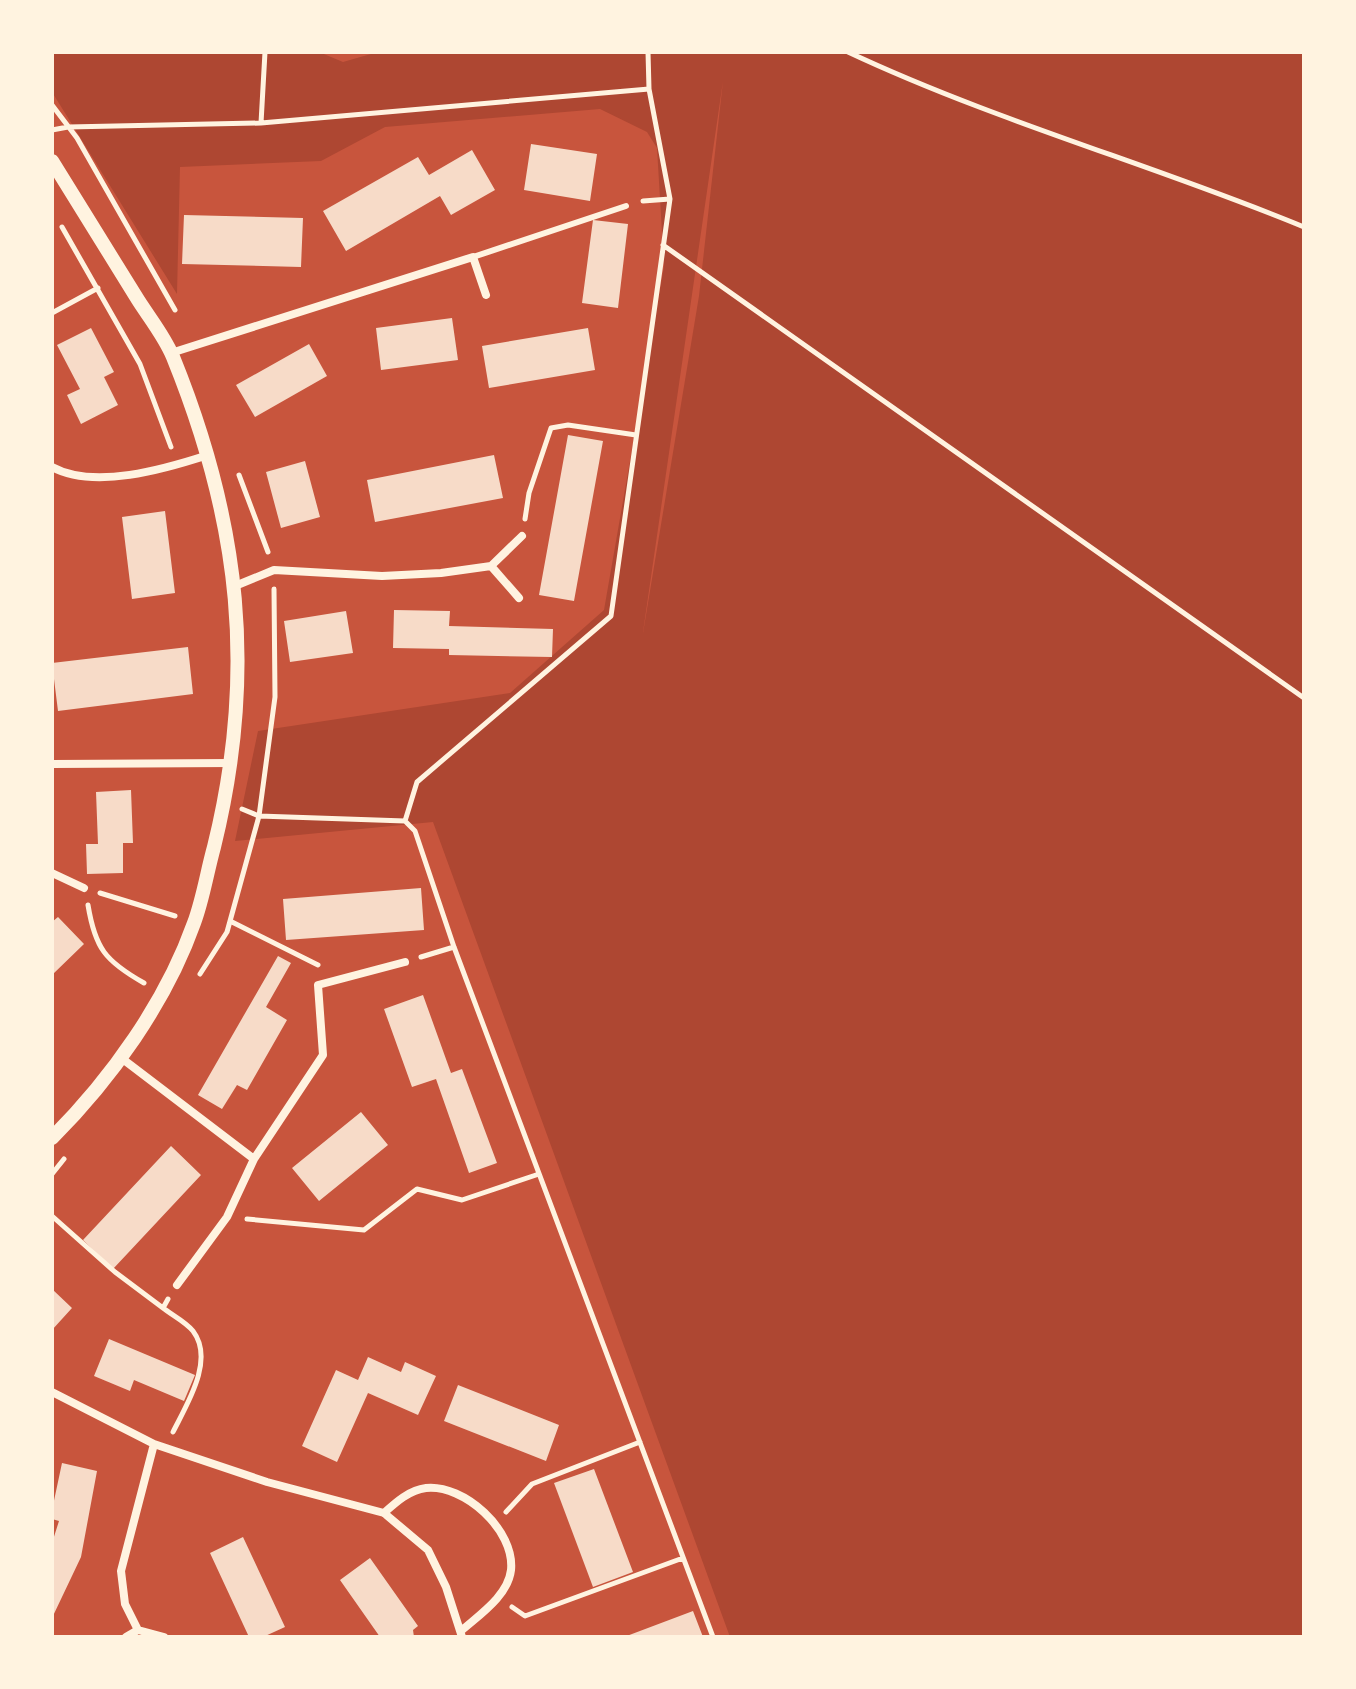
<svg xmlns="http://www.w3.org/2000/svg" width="1356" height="1689" viewBox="0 0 1356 1689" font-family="'Work Sans',sans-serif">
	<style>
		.green { fill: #ae4732; fill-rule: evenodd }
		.building { fill: #f7dbc8 }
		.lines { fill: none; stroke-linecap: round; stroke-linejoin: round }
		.path { stroke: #fff3e0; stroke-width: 5 }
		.service { stroke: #fff3e0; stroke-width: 6 }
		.minor { stroke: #fff3e0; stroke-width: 8 }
		.tertiary { stroke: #fff3e0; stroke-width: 14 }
	</style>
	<rect width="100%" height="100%" fill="#c8553d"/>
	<path class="green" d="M52,52H319L343,62L378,52H1304V1637H730L433,822L235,841L258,731L510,693L604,610L664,266L657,148L647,132L600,109L385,127L321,161L180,167L177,294L52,92ZM723,81L699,296L643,633V632Z"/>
	<path class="building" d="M531,144L597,154L590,201L524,190Z
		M472,150L495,190L451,215L440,196L346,251L323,211L418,157L429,175Z
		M184,215L303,218L301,267L182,264Z
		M593,220L628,224L618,308L582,303Z
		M452,318L458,360L381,370L376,328Z
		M91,328L114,372L104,377L118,405L81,424L67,395L80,389L57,345Z
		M588,328L595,370L489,388L482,346Z
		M309,344L327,376L255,417L236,385Z
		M568,435L603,441L574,601L539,595Z
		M494,455L503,498L375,522L367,480Z
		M305,461L320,517L281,528L266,472Z
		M165,511L175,593L132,599L122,517Z
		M394,610L450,611L449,626L553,629L552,657L449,655V649L393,648Z
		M346,611L353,653L290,662L284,621Z
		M188,647L193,694L58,711L52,663Z
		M131,790L133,843H123V873L87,874L86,844H98L96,792Z
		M421,888L424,930L286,940L283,899Z
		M58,917L84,944L52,975V922Z
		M278,956L291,963L266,1007L287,1020L247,1090L237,1085L222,1109L198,1095Z
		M423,995L451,1073L462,1069L497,1163L469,1173L436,1079L412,1087L384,1009Z
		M361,1112L388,1145L319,1201L292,1168Z
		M171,1146L201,1175L113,1269L83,1240Z
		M52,1289L72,1308L52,1330Z
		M109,1339L195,1375L184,1401L134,1380L130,1391L94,1376Z
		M368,1357L401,1372L405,1362L436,1376L418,1415L368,1393L337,1462L302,1446L336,1370L358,1380Z
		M458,1385L559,1425L546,1461L444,1421Z
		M62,1463L97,1471L81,1557L52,1618V1543L59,1521L52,1519V1510Z
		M594,1469L633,1572L593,1587L554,1483Z
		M243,1537L285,1627L263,1637H249L210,1553Z
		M370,1558L418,1626L413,1630L414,1637H380L340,1580Z
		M693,1611L703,1637H624Z"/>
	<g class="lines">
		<path class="path" d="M848,52C995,121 1154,165 1304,227
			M52,105L77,138L175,310
			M261,123L265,52
			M52,130L68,127L261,123L649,89
			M643,201L670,199
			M62,227L140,364L171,447
			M663,245L1304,698
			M52,313L98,288
			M239,475L268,552
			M525,519L529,493L551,428L568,425L636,435
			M242,809L259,816L405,821L415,831L454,947L713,1637
			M405,821L417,782L611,616L670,199L649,89L648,52
			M100,893L175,916
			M88,905C95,948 105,961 144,983
			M230,921L318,965
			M421,957L454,947
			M200,974L227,932L259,816L275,697L274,589
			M52,1174L64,1159
			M52,1216L115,1272L163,1308L168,1299
			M247,1219L364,1230L417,1189L462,1200L539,1174
			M163,1308C172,1315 186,1322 193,1331C215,1360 187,1404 173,1432
			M506,1512L532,1484L640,1442
			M512,1607L525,1616L683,1558"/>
		<path class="service" d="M473,257L626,206"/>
		<path class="minor" d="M171,353L473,257L486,295
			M52,467C94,490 165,469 208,455
			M491,566L522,536
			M235,586L274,570L382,576L441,573L491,566L519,598
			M52,764L232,763
			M52,873L84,888
			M120,1057L254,1159
			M177,1285L227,1217L254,1159L323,1055L318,985L405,962
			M52,1392L154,1444L267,1482L384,1513L428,1550L446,1587L462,1637
			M384,1513C395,1503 409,1490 426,1488C464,1484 515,1530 511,1570C508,1596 479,1615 461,1631
			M138,1630L125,1604L121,1571L154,1444
			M126,1637L138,1630L164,1637"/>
		<path class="tertiary" d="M52,161C80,206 107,250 135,295C147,315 164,335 173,357C240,522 257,673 214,847C207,872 203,899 194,923C166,1002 111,1079 52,1138"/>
	</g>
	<rect width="1356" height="1689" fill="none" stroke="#fff3e0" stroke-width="108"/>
</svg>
